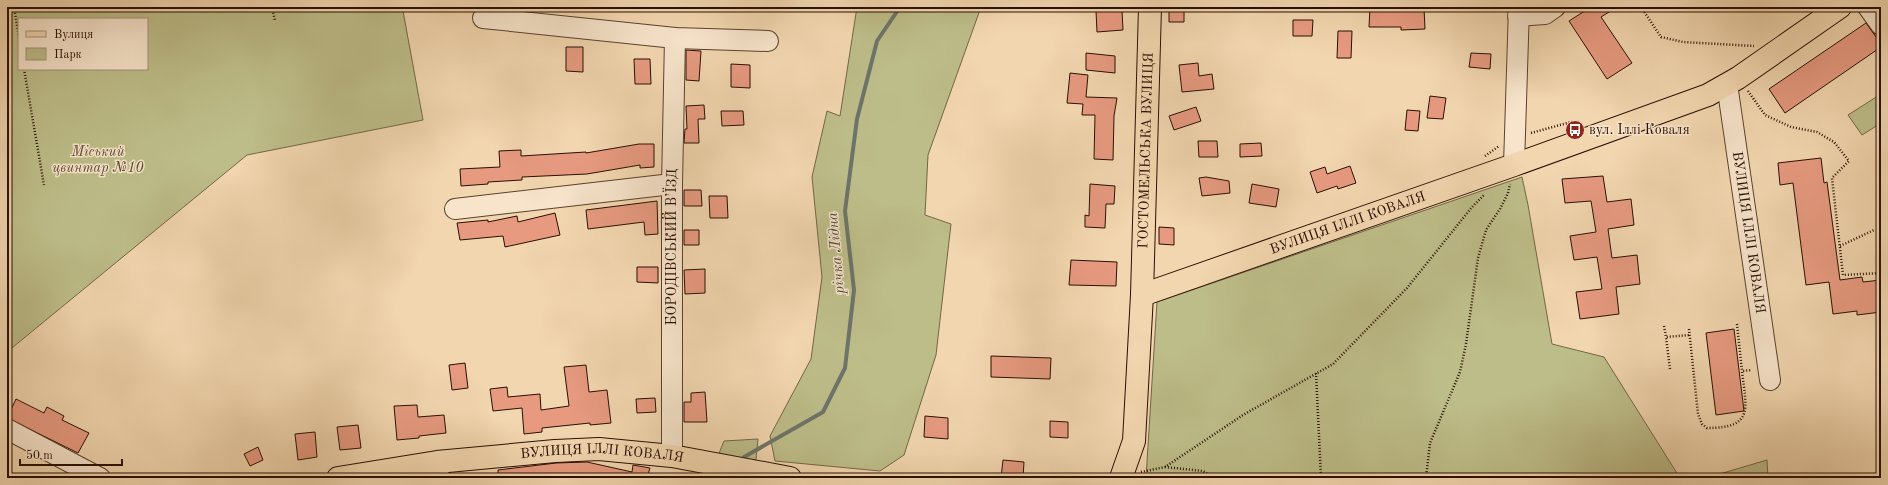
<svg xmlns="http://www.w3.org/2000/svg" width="1888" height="485" viewBox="0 0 1888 485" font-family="'Old Standard TT',serif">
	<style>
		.green { fill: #bdbd89; stroke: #736646; fill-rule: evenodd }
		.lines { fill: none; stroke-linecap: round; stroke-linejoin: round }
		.stream { stroke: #6e746a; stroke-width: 4 }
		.building { fill: #e79a80; stroke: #290f02 }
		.minor-casing { stroke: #5b412d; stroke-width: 22 }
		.major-casing { stroke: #290f02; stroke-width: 24 }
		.path { stroke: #290f02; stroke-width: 2.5; stroke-dasharray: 1 2; stroke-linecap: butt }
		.minor { stroke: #f7e4cb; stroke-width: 20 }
		.major { stroke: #f2d6af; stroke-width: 22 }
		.labels { text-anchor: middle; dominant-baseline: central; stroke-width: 3; stroke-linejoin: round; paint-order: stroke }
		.poi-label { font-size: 14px; fill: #290f02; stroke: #f7e4cb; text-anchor: start }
		.street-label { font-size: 14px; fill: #290f02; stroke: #f7e4cb }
		.park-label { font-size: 14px; font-style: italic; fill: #5d4c31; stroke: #f7e4cb }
		.water-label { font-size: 15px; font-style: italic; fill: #514a3f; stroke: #f7e4cb }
	</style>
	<rect width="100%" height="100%" fill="#f2d6af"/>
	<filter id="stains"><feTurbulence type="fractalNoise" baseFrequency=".005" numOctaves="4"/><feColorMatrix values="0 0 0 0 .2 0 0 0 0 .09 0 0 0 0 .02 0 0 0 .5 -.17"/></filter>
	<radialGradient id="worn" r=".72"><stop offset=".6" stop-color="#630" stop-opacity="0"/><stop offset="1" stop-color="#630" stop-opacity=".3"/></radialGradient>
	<path class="green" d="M7,7H404L403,11L423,120L247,155L7,352ZM19,19H147V69H19Z
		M857,7H981L928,155L925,215L951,224L936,355L904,455L880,471L775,461L770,436L811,359L822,277L812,177L827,111L840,116Z
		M1881,94V123L1862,135L1848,115Z
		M1522,177L1528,205L1552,344L1604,357L1680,478H1146L1157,302Z
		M758,439L756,459L749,478H709L724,441Z
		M1767,460L1768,478H1706Z"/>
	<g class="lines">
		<path class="stream" d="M744,457L823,412L845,368L854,290L845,211L857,119L877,41L900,7"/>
	</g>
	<path class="building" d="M1169,7H1184V22H1169Z
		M1370,7L1424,8L1425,29L1401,30V27H1369Z
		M1591,7H1617L1601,17L1632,63L1607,79L1569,21Z
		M1122,10L1123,30L1097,32L1096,11Z
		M1293,20H1313L1312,36H1293Z
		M1866,23L1881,44V47L1785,113L1769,89Z
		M1338,31H1352L1351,58H1337Z
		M566,47H583V72L566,71Z
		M686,50L701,51L699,81L686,80Z
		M1086,53L1115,56V73L1086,70Z
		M1471,53L1491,54L1490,69L1469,67Z
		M634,59H650L651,84H635Z
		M1198,63L1199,76L1212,74L1214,89L1182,92L1179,65Z
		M731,64L750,65V88L731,87Z
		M1070,73L1088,75L1086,97L1117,98L1114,116L1113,160L1094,159L1095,115H1082L1083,104L1067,103Z
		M1430,96L1446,98L1443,119L1427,118Z
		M704,105L705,119H698L699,143H684L685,129H687L686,106Z
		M1196,107L1201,121L1174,130L1169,116Z
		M1407,110L1420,111L1418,131L1405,130Z
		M721,111H743L744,125L722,126Z
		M1198,141H1217L1218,157H1199Z
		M1261,143L1262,156L1240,157V144Z
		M639,144H654V167L640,168V165L587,174L522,177V180L488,182V184L461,186L460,169L500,167L499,151L521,150V156L586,152V153Z
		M1821,158L1824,183L1827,182L1840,280L1862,277L1863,282L1881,280V312L1857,315V311L1833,314L1829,282L1806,285L1793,183L1780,185L1778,163Z
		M1350,166L1356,183L1338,189L1337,186L1317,193L1310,172L1325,167L1327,174Z
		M1603,176L1607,202L1631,199L1634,225L1608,229L1612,258L1637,255L1640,284L1616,287L1619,314L1580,319L1576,292L1602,289L1597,257L1574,260L1570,236L1596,232L1591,201L1565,203L1562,179Z
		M1206,177L1229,181L1230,193L1202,196L1199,178Z
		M1090,184L1115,186L1114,204H1106L1105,228L1085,227V215L1089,216Z
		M1252,184L1279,189L1276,207L1249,203Z
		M684,190H701L702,206H684Z
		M709,196H727L728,218H710Z
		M657,201L658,234L645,235L644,222L588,229L586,210Z
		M555,213L560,235L505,247L503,236L460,240L457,223L488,220V222L517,216L518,222Z
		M1159,227L1174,228V245L1159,244Z
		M684,230H699V245H684Z
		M1071,260L1117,262L1116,286L1069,285Z
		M637,267H658V283L637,282Z
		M705,269V293L685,294L684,270Z
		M1734,329L1744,411L1716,415L1706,333Z
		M991,356L1051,358L1050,379L991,377Z
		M465,363L468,388L452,390L449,365Z
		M586,365L589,392L607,390L611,423L590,425V423L542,428V432L524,434L522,408L493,411L490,389L507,387L508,397L540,394L541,410L569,406L564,367Z
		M705,392L707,422H684V402H691V393Z
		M655,398L656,412L637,413L636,399Z
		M16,399L44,413L47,407L64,416L62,420L89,433L78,453L7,418Z
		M417,405L418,417L444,415L446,433L419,436V438L397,440L394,406Z
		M925,416L948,418V439L924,437Z
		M1050,421L1068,422V438L1050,437Z
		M358,425L361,448L340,450L337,427Z
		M315,432L317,457L298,460L295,434Z
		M258,447L263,460L250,466L244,454Z
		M1003,460L1024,462L1023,478H1001Z
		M587,462L632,472L633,465L650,468L647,478H498V470L556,463Z"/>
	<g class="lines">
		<defs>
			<g id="minor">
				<path d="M1868,7L1881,25"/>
				<path d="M1518,16L1545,14L1555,7"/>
				<path d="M483,18L675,38L768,41"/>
				<path id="s1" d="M1727,84L1770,380"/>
				<path d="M1514,165L1519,7"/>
				<path d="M455,209L672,184"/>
				<path d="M7,429L100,478"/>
				<path id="s2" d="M672,456V184L675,38"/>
				<path d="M437,462L439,478"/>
			</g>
			<g id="major">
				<path id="s3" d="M1142,295L1514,165L1708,95L1738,78L1840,7"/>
				<path id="s4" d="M338,478L437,462L555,451L599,449L672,456L790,478"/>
				<path id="s5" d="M1121,478L1134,441L1142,295L1150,7"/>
			</g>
		</defs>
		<use href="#minor" class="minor-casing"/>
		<use href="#major" class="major-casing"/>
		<path class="path" d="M14,7L19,37
			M272,7L275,21
			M1641,7L1661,37L1683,42L1754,46
			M24,69L44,185
			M1748,91L1765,115L1791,127L1817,132L1834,142L1849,161L1832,178L1843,275L1881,273
			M1531,133L1571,122H1580
			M1485,156L1499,146
			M1840,246L1874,230
			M1737,324L1742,371
			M1664,326L1666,337
			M1689,329L1698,414L1702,424L1707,428C1755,428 1746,408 1742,371L1752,370
			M1670,369L1666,337L1690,335
			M1316,373L1321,478
			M1165,467L1203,471L1214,478
			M1141,472L1165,467L1243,415L1333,364L1407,288L1472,207L1484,195
			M1426,478L1430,443L1460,372L1466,344L1478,258L1486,230L1500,209L1508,193L1510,184"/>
		<use href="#minor" class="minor"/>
		<use href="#major" class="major"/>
	</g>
	<defs>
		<symbol id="bus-disc" viewBox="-11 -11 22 22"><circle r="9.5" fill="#8f2418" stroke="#f7e4cb"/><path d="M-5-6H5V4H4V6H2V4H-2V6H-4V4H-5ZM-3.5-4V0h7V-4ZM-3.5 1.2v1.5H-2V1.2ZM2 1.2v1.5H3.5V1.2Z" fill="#fff"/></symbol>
	</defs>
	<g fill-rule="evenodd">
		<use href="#bus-disc" x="1564" y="119" width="22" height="22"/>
	</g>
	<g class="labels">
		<g class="poi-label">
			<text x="1589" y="130">вул. Іллі Коваля</text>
		</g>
		<g class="street-label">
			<text stroke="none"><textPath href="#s5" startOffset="330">ГОСТОМЕЛЬСЬКА ВУЛИЦЯ</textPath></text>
			<text stroke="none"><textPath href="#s3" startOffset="218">ВУЛИЦЯ ІЛЛІ КОВАЛЯ</textPath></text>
			<text stroke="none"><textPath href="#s1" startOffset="150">ВУЛИЦЯ ІЛЛІ КОВАЛЯ</textPath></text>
			<text stroke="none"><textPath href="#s2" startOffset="209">БОРОДІВСЬКИЙ В’ЇЗД</textPath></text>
			<text stroke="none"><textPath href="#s4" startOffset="266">ВУЛИЦЯ ІЛЛІ КОВАЛЯ</textPath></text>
		</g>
		<g class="park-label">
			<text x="98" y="152">Міський<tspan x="98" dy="16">цвинтар №10</tspan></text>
		</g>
		<g class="water-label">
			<text transform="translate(837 253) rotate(-95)">річка Лідна</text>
		</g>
	</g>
	<rect width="1888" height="485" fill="none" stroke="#f2d6af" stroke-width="24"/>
	<rect x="8" y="8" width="1872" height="469" fill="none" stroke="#290f02" stroke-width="2"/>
	<rect x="12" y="12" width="1864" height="461" fill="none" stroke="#290f02"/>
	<rect x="18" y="18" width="130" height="52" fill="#f7e4cb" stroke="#a58f7b"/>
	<rect x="26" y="31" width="20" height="6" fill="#f2d6af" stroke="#a58f7b"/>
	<text x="54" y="38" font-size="12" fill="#290f02">Вулиця</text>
	<rect x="26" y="48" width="20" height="12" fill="#bdbd89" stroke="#a58f7b"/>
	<text x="54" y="58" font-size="12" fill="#290f02">Парк</text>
	<path d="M20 459v6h102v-6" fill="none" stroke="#290f02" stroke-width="2"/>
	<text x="26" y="459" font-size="12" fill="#290f02" stroke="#f7e4cb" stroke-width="3" paint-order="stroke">50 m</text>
	<rect width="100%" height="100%" filter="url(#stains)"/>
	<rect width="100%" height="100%" fill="url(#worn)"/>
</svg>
